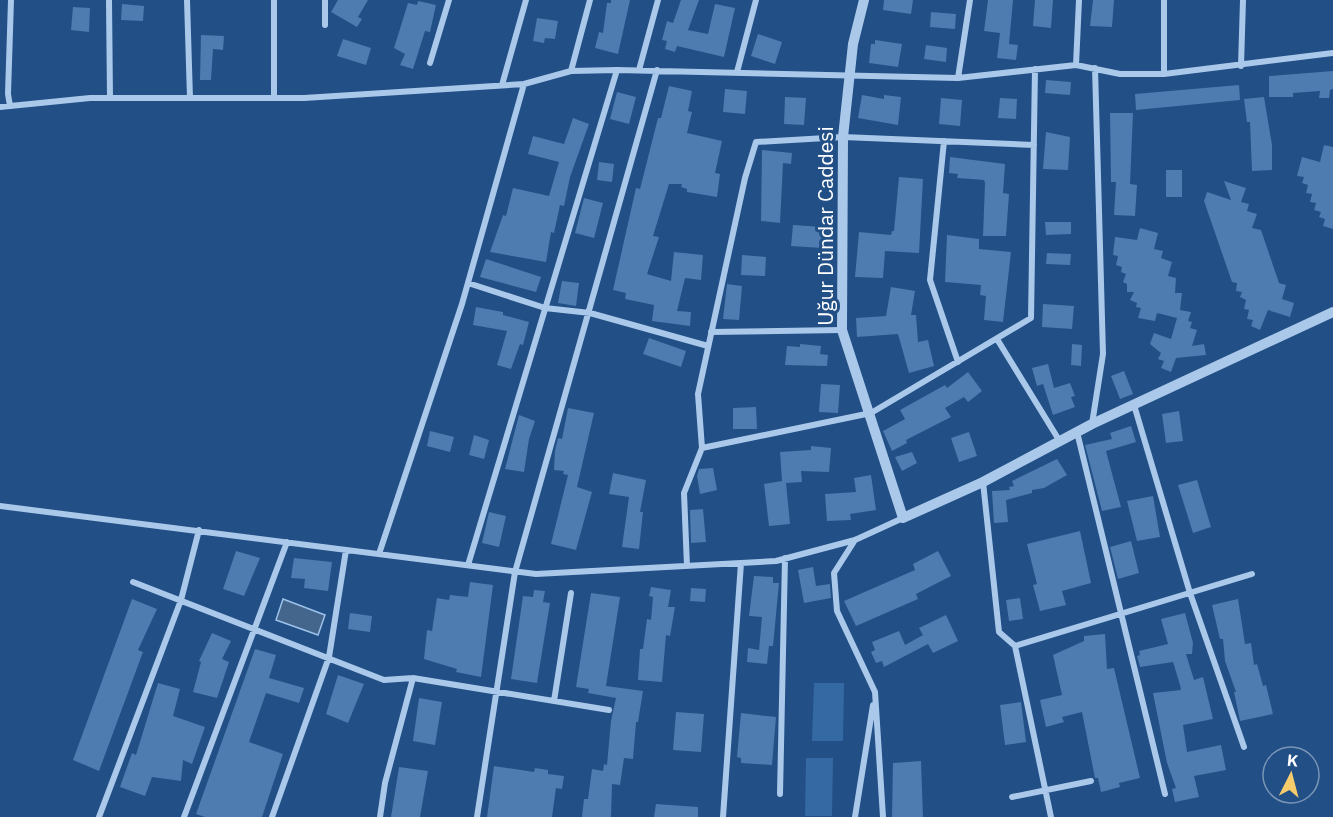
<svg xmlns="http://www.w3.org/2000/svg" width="1333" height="817" viewBox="0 0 1333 817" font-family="'IBM Plex Sans',sans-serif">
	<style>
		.green { fill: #3569a3 }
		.water { fill: #44658c; stroke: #9ec3eb; stroke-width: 1.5 }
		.building { fill: #4e7bb0 }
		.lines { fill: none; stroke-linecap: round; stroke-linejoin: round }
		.minor { stroke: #aac8e9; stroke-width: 6 }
		.tertiary { stroke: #aac8e9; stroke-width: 10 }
		.labels { text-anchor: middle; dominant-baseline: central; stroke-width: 6; stroke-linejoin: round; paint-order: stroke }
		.street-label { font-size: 21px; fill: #fff; stroke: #214f86 }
	</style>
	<rect width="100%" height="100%" fill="#214f86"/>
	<path class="green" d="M814,683H844L843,741H812Z
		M806,758H833L832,816H805Z"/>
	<path class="water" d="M283,599L325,615L318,635L276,620Z"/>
	<path class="building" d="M338,0H368L358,17L362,19L357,27L331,12Z
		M611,0H630L618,54L595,48L599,32L603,33L607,3H611Z
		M681,0H699L688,30L708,34L715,4L735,8L724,57L677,46L675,52L665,49L667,41L662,40L667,21L673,23Z
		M884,0H913L911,14L883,10Z
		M988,0H1013L1009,44L1018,45L1016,60L997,58L1000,33L984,31Z
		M1035,0H1053L1051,28L1033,26Z
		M1093,0H1114L1112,27L1090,26Z
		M418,1L436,5L430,32L425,31L413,69L400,65L405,54L394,48L408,3L417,5Z
		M122,4L144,6L143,21L121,20Z
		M73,7L90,8L89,32L71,30Z
		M931,12L956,14L955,29L930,27Z
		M537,18L558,21L555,39L545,38L544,43L533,41Z
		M758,34L782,42L775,64L751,56Z
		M201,35L224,36L223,50L213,49L211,80H200Z
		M343,39L371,48L366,65L337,56Z
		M875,40L902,44L898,67L869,63L871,44H875Z
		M926,45L947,48L946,62L924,59Z
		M1333,71V89L1330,90L1329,98H1319L1320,91L1293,93V97H1269V76Z
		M1046,80L1071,82L1070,95L1045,93Z
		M1239,85L1240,100L1136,110L1135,94Z
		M669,86L692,91L688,111L692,112L687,133L722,141L715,173L720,174L717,197L687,192V189L681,187L682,184H669L653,236L659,237L647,274L671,281L674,252L703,255L701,280L685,278L677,311L691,312L690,326L652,321L654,305L625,299L626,293L613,290L636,188L640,189L658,118H661Z
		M725,89L747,91L745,114L723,112Z
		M617,92L636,97L629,124L610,119Z
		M862,95L884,99V95L901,97L898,125L858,118Z
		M785,97L806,98L804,125L784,124Z
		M1264,97L1272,145V170L1252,171L1250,122H1247L1244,99Z
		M941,98L962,100L960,126L939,124Z
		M1000,98L1017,99L1016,119L998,118Z
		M1110,113H1133L1130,184L1137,185L1135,216L1114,215L1116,182H1111Z
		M573,118L589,124L570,177L564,206L560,205L554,233L551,232L546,262L490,252L503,215L506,216L513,188L549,196L559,162L528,154L533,136L564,144Z
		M1046,132L1070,137L1068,170L1043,169Z
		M1324,145L1333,147V229L1323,226L1325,219L1319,217L1321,212L1314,210L1316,203L1310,202L1312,194L1306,193L1308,185L1302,183L1304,177L1297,176L1302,157L1320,162Z
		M762,150L792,153L791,164L783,163L780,223L761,221Z
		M950,157L1005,164L1003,193L1009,194L1006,236H983L985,183L984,180L957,178L958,174L949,173Z
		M599,162L614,164L612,182L597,180Z
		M1166,170H1182V197H1166Z
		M899,177L923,179L919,253L885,251L883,278L855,277L859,232L891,235L892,231H894Z
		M1224,181L1246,188L1241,202L1249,204L1247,211L1257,214L1252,228L1261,230L1279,283L1286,285L1282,299L1294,303L1290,317L1268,310L1260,330L1251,326L1253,320L1247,319L1249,310L1244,309L1246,300L1240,297L1242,292L1236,291L1237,283L1232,282L1204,201L1207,192L1231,200Z
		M584,198L603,203L594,238L575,233Z
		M1045,222H1071V234L1046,235Z
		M793,225L823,227L822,248L791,246Z
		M1140,228L1158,233L1154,249L1163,251L1161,258L1172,262L1168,276L1176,278L1175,293H1182L1180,310L1191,312L1188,321L1192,322L1190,328L1197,330L1192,346L1204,344L1206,355L1176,358L1171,372L1161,368L1164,361L1158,359L1161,353L1150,344L1154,333L1171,339L1177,318L1157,313L1155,321L1138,318L1141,308L1136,307L1137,303L1130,300L1134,292H1127V284L1123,282L1126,274L1121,272L1122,267L1116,265L1118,256L1113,255L1115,237L1137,240Z
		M947,235L979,239V249L1011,252L1003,322L984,320L986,296L980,295L981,285L945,282Z
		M1047,253L1071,254L1070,265L1046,264Z
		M742,255L766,257L765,276L741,275Z
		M486,259L541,277L536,292L480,277Z
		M562,281L579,283L576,306L558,303Z
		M727,284L742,286L739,320L723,319Z
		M891,287L915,291L911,315H916L918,342L928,340L934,366L909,373L898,334L857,337L856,318L886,316Z
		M1043,304L1074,306L1072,329L1042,327Z
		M476,307L503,312V315L529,322L523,345L520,344L511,369L497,365L507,331L473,325Z
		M649,338L686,351L681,367L643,354Z
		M800,344L821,346L820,354L828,355L827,366L785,365L787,346L800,347Z
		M1072,344L1082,345L1081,366L1071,365Z
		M1048,364L1054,388L1070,383L1075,396L1071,397L1075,407L1053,415L1043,384L1037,386L1032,368Z
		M1124,371L1133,394L1120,399L1111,376Z
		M968,372L982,391L968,402L964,397L945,408L951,417L906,440L907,443L892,451L883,431L905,419L900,410L945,385L947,388Z
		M821,384L840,385L838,413L819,412Z
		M756,407L757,429H733V408Z
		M568,408L594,413L577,487L592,492L576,550L551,544L568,475L563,474L564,471L554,470L555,451L558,438L562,439Z
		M1179,411L1183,441L1166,443L1162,414Z
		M519,415L535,421L529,439L524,472L505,469Z
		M1131,426L1136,442L1106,451L1121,507L1102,511L1085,445L1112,439L1110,433Z
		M430,431L454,437L450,452L427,446Z
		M969,432L977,456L959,462L951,438Z
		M474,435L489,440L484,459L469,455Z
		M811,446L831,448L829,472L801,471L802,482L786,483L790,524L769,526L764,484L782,481L780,452L811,450Z
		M912,452L917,463L902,471L895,457Z
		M1057,459L1067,475L1044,488L1032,490V493L1006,500L1008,522L994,523L992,491L1010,490L1009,487L1014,486L1012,481Z
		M713,468L717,490L700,494L697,476L699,469Z
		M613,473L646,480L640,512H643L639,549L622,547L629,497L609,494Z
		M871,475L876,510L850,514L851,520L827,521L825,494L856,492L854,478Z
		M1197,480L1211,527L1193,533L1178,485Z
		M1153,496L1160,537L1137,541L1127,501Z
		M703,509L706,542L691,543L690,510Z
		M489,512L506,516L499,547L482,543Z
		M1080,531L1091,583L1062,591L1066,605L1040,611L1033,585L1037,584L1027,544Z
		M1131,541L1139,573L1118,579L1110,547Z
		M236,551L260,558L244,596L223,589Z
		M938,551L951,576L916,594L918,599L856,626L844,601L915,570L913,564Z
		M294,558L332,562L328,591L304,588L305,579L291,578Z
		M813,567L816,586L830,584L831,598L804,603L798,570Z
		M754,576L773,577V583H779L773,646H769L767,664L747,662L748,648L759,650L762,617L749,616Z
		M470,582L493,585L481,677L456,672L457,669L424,659L427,630L432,631L437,598L449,600L450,595L468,597Z
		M651,587L671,590L668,607H675L670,636L666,635L662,682L638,680L640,649H643L647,619L651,620L653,597L649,596Z
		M691,588L706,589L705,602L690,601Z
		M534,590L545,591L543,602L550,603L537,683L511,679L523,596L533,597Z
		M591,593L620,597L606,686L643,691L638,722H636L633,759L624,758L620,785L612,784L611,817H582L584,799H588L592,769L603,771L604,764L607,765L611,721L616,698L588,693L589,689L576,687Z
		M1020,598L1023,619L1009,621L1006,600Z
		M132,599L157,609L138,650L143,652L99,771L73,760Z
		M1238,599L1245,644L1251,643L1254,665L1257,664L1263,686L1266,685L1273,714L1240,721L1234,692H1236L1225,661L1223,639H1220L1212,605Z
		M350,613L372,616L370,632L348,629Z
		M1185,613L1193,643L1192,654H1186L1194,680L1203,677L1213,719L1183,725L1187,752L1221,745L1226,770L1194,776L1199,797L1175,802L1172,789L1176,788L1167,763L1153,693L1181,690L1180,685L1173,662L1140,667L1137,656L1140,655L1139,651L1168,644L1161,619Z
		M946,615L958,641L933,653L928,644L884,667L882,661L876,663L871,652L875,650L872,642L899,631L905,645L923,635L919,628Z
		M212,633L231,641L222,659L229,662L217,698L193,692L201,662L199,661Z
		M1105,634L1107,669L1114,668L1140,778L1119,783L1120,787L1101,792L1098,778H1095L1082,712L1062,717L1064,722L1046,727L1040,700L1062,695L1053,655L1084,641V636Z
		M255,649L276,655L269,678L304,688L299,703L266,693L249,742L283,754L262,817H205L196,814Z
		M338,675L364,684L348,723L326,714Z
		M158,683L180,689L173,716L205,727L192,764L183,760L181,781L152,777L145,796L120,787L132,753L136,755Z
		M419,698L442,702L435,745L413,741Z
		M1021,702L1026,742L1005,745L1000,705Z
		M676,712L704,714L701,752L673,750Z
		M741,713L776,717L772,765L741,763V758L737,757Z
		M921,761L923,817H892L893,763Z
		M494,766L534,772L535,768L548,770V774L564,776L562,789L556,788L552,817H487Z
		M399,767L428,771L420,817H391Z
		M656,804L698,807V817H654Z"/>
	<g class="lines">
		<path class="minor" d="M109,0L110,98
			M187,0L190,98
			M274,0V98
			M1164,0V74
			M325,25V0
			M430,63L449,0
			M1076,65L1079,0
			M1241,66L1243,0
			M639,70L658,0
			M571,71L590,0
			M737,72L756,0
			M958,78L970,0
			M502,85L526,0
			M10,106L8,94L11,0
			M0,107L90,98H304L524,84L571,71L617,70L958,78L1076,65L1120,74H1164L1333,53
			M944,141L930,280L958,362
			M468,283L545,308L590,313L708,346
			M711,332L842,330
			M997,339L1059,440
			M1134,405L1190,593L1244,747
			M1092,424L1103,354L1095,68
			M1077,432L1165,794
			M702,448L871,413L1031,318L1035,69
			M983,482L999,632L1015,646L1252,574
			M0,506L536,574L776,561L855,540L903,518
			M855,540L834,573L837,611L875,692L883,817
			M379,554L462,304L524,84
			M468,565L617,70
			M687,566L684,493L702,448L698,394L745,178L756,142L843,137L1034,145
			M133,582L384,680L413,678L385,783L380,817
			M1015,646L1051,817
			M413,678L609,710
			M554,701L571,593
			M780,794L785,558
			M1012,797L1091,781
			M99,817L181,600L199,530
			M184,817L287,542
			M272,817L329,657L346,550
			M477,817L515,572L657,70
			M723,817L741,563
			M855,817L873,705"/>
		<path class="tertiary" d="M864,0L853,44L843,137L842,330L903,518L983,482L1092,424L1333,312"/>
	</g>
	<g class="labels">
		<g class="street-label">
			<text transform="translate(825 226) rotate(-90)">Uğur Dündar Caddesi</text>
		</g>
	</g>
	<g transform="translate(1291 775) rotate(6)"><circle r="28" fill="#214f86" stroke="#7a95b6" stroke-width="1.5"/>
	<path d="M0-4.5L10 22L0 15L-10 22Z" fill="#f6cb6c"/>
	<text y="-9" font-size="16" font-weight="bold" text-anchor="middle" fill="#ffffff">K</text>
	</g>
</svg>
